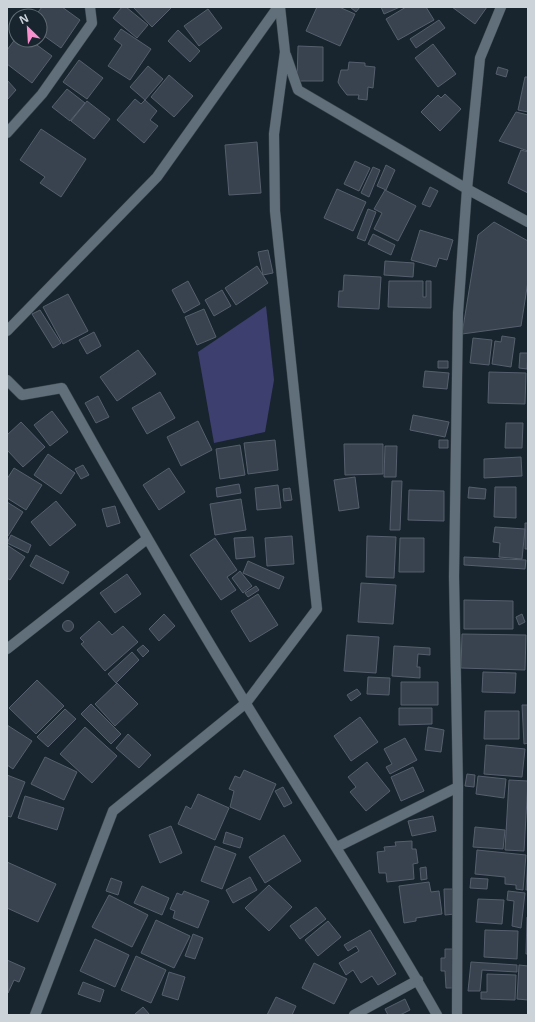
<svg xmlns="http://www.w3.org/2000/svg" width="535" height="1022" viewBox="0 0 535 1022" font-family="'Open Sans',sans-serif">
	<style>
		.green { fill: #3d3f6f }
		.building { fill: #39424f; stroke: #565f6d }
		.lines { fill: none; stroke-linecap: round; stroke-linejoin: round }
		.minor-casing { stroke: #374149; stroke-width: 11 }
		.minor { stroke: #606f7a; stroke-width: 10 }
	</style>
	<rect width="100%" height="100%" fill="#18252e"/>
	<path class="green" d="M266,306L274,380L265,432L214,443L198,352Z"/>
	<path class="building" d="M42,7H62L80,20L61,48L40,33V16H35Z
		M122,7H126L148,25L137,38L113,18Z
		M133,7H172L152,27Z
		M317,7H339L355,14L340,46L306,31Z
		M350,7H360L356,12Z
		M381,7H400L384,14Z
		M406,7H426L434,20L398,40L386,19Z
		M452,7H487L475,24Z
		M208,9L222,28L199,46L184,26Z
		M439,20L445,28L416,48L410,39Z
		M121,29L151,49L130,80L108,66L122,45L114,39Z
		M178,30L200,51L190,62L168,41Z
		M16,38V40H30L52,56L32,83L7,64V50Z
		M433,44L456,74L438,87L415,58Z
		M298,46L323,47V81H297Z
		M79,60L103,78L87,99L63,82Z
		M349,62L365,63V66L375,67L373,88L368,87L367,100L358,99L359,95H347L340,86L338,82L341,70H348Z
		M148,66L163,79L145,100L130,87Z
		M498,67L508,70L506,77L496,74Z
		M169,75L193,96L174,117L151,97Z
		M525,77H528V112L518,110Z
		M7,80L16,90L7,100Z
		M67,89L85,103L70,121L52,107Z
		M445,94L461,109L440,131L421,112L438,95L441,98Z
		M135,99L141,104L145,100L157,111L150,120L158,126L144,143L117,120Z
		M87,101L110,119L94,139L71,121Z
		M516,112L528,115V151L499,141Z
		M41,129L86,159L61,197L40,183L45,177L20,160Z
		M257,142L261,193L229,195L225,145Z
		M521,150L528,152V193L508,183Z
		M355,161L370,168L359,191L344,184Z
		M386,165L395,170L386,190L377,186Z
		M373,167L380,170L369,197L361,193Z
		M430,187L438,191L430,207L422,204Z
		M337,189L366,202L353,231L324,218Z
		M385,190L416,206L398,241L374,229L382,213L374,209Z
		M368,209L376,212L365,241L357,238Z
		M494,222L528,241V281L521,326L462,334L478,235Z
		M420,230L453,240L447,260L439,258L436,267L411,260Z
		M373,234L395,245L391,255L368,244Z
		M268,250L273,273L263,275L258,252Z
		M385,261L414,263L413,277L384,275Z
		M257,266L268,283L236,305L225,288Z
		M344,275L381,277L379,309L338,307L339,291H343Z
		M188,281L200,304L184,313L172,290Z
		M389,281H423V297H426V281H431V308L388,307Z
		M222,290L231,306L214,316L205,300Z
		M68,294L88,331L63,344L43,307Z
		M204,309L216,337L197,345L185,317Z
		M40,310L61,343L53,348L32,314Z
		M94,332L101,346L87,354L79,340Z
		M502,336L515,338L511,367L492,364L495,341L501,342Z
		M473,338L492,340L489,365L470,363Z
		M138,350L156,374L117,401L100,377Z
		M520,353H528L527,369L519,368Z
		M438,361H448V368H438Z
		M425,371L449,373L447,389L423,387Z
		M489,372L526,373L525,404L488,403Z
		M160,392L175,418L147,434L132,408Z
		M98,396L109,417L96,423L85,403Z
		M52,411L68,432L50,446L34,425Z
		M413,415L449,422L445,437L410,430Z
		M198,421L212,450L181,466L167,437Z
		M21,422L45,447L23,467L7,450V435Z
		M506,423H523L522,448H505Z
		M275,440L278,470L248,474L244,443Z
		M439,440H448V448H439Z
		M344,444H383V474L345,475Z
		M240,445L245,475L220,479L216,449Z
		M385,446H397L396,477H384Z
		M48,454L75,473L61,494L34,475Z
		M521,457L522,476L484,478V459Z
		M83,465L89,475L81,479L75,469Z
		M14,468L42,485L26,510L7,498V479Z
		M169,468L185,492L159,510L143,485Z
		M355,477L359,508L339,511L334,480Z
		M392,481H402L400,530H390Z
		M239,484L241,493L217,497L216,488Z
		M278,485L281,508L257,510L255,488Z
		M469,487L486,489L485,499L468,498Z
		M495,487H516V518L494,517Z
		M290,488L292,500L284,501L283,489Z
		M409,490L444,491V521L408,520Z
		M241,499L246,530L215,535L210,504Z
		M56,501L76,525L50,546L31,522Z
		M7,502L23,512L8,536L7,535Z
		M115,506L120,523L107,527L102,509Z
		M525,523H528V549H525Z
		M495,527L525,529L522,559L499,557L500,543L493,542Z
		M11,535L31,545L28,553L7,543Z
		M292,536L294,564L267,566L265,538Z
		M367,536L396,537L394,578L366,577Z
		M253,537L255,557L236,559L234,538Z
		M215,538L237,570L227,577L236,590L221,600L190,555Z
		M400,538H424V572H399Z
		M7,545L25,557L10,580L7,578Z
		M36,555L69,572L63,584L30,566Z
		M464,557L526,560L525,569L464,565Z
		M248,561L284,577L279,589L243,573Z
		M240,571L252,586L243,593L232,578Z
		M127,574L141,594L115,613L100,593Z
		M361,583L396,585L393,624L358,622Z
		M256,586L259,590L248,597L245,593Z
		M258,594L278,625L250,642L231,611Z
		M464,600L513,601V629H464Z
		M164,614L175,626L159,641L149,629Z
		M522,614L525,622L519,625L516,617Z
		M62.5 626a5.5 5.5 0 1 1 11 0a5.5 5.5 0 1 1-11 0Z
		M99,621L112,635L123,626L138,642L105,671L81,644L84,642L80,638Z
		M462,634L526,635L525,670L461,668Z
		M347,635L379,637L376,673L344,671Z
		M143,645L149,651L143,657L137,650Z
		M394,646L430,648V655L418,654L417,667H420V678L392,676Z
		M132,652L139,660L116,683L108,674Z
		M483,672L516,673L515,693L482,692Z
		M368,677L390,678L389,695L367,694Z
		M37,680L64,706L36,734L9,708Z
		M401,682H438V705H401Z
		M117,683L138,704L115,726L95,704Z
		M357,689L361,694L351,701L347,695Z
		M91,704L121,734L111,744L81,714Z
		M522,705H528V743L524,744Z
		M399,708H432V724L399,725Z
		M65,709L76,719L48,747L37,737Z
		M485,711H519V739H484Z
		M360,717L378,742L351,761L334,736Z
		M7,725L32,741L13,769L7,765Z
		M85,727L117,756L92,783L60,754Z
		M428,727L444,730L441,752L425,750Z
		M128,734L151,755L139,768L116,748Z
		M405,738L417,760L390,774L386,767L392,764L384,749Z
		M486,745L525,749L522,777L484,774Z
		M45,757L77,772L64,800L31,784Z
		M367,762L390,791L366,811L350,792L356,787L348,777Z
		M413,767L424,791L401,801L391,777Z
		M244,770L276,784L260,820L230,807L234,791L229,789L235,776L240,778Z
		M467,774L475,775L474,787L465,786Z
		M7,775L25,782L11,817L7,816Z
		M478,776L506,779L504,798L476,794Z
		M509,780L528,781L524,851L505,850Z
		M283,787L292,803L284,807L275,791Z
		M198,794L229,808L215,840L178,824L186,806L191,809Z
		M25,796L64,808L57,830L18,818Z
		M433,816L436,831L412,836L408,821Z
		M171,826L182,853L160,863L149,835Z
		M475,827L505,830L503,849L473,847Z
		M226,832L243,838L240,848L223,843Z
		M284,835L301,861L265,883L249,857Z
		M412,841V849H416L418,863L413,864L414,879L387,882L386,873H379L377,852L385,851L384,847L396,846L395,842Z
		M215,846L236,854L222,889L201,881Z
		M477,850L526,855L523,890L516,889V885L505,884V877L475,874Z
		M528,854V890H526Z
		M7,862L56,884L38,922L7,908Z
		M426,867L427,879L421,880L420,868Z
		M250,877L257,890L233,903L226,890Z
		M111,878L122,882L118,895L106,891Z
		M471,878L488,879L487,889L470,888Z
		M429,882L431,892L439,891L442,914L416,918V921L404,923L399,886Z
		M269,885L292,907L269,931L245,908Z
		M142,886L169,898L162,915L134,903Z
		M444,889H454L455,914L445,915Z
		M184,891L209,901L198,928L173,918L175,911L170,909L177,893L182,895Z
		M508,891L525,893L521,928L512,926L514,901L507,900Z
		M109,895L148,915L132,947L92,927Z
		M478,899L504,900L502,924L476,922Z
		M316,907L326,919L300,939L290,926Z
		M527,917H528V954H526Z
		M156,920L190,936L174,968L141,953Z
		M328,921L341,937L318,956L305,940Z
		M370,930L396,974L378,985L372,976L361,983L353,970L346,975L339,963L359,951L356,946L348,951L344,945Z
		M485,930L518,931L517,959L484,957Z
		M193,934L203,938L195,959L185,956Z
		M95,939L129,955L115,987L80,971Z
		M445,949H455L456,988H446L445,971H441V958H445Z
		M136,956L166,970L151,1003L121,990Z
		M7,960L25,968L19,982L14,980L8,993Z
		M471,962L517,965V972L482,970L480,991H468Z
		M314,963L347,979L334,1004L302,988Z
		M519,965L528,966V1000L517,999Z
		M169,972L185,977L178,1000L162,995Z
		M487,974L516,975L515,1000L481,999V992H487Z
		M83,982L104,990L100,1002L78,994Z
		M276,997L296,1006L292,1015H267Z
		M405,999L410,1010L400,1015H388L385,1009Z
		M143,1007L150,1015H134Z"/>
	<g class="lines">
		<defs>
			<path id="minor" d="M286,55L298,90L467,189L528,222
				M7,133L42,94L92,23L90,7
				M7,331L157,177L278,7
				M7,380L22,395L62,388C121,494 182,599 245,702C309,807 377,908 437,1015
				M7,649L147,539
				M337,847L458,787
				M35,1015L113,811L246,703L317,609L275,211L274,134L285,52L280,7
				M354,1015L418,980
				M457,1015L458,787L454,577L458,313L467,189L480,58L501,7"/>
		</defs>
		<use href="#minor" class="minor-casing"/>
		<use href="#minor" class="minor"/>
	</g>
	<rect width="535" height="1022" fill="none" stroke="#ccd4da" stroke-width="16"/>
	<g transform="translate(28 28) rotate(335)"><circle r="19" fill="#18252e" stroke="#606b73"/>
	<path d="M0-3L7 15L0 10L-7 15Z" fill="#f890cd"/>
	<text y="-6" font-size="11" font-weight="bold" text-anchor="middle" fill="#ccd4da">N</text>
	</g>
</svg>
